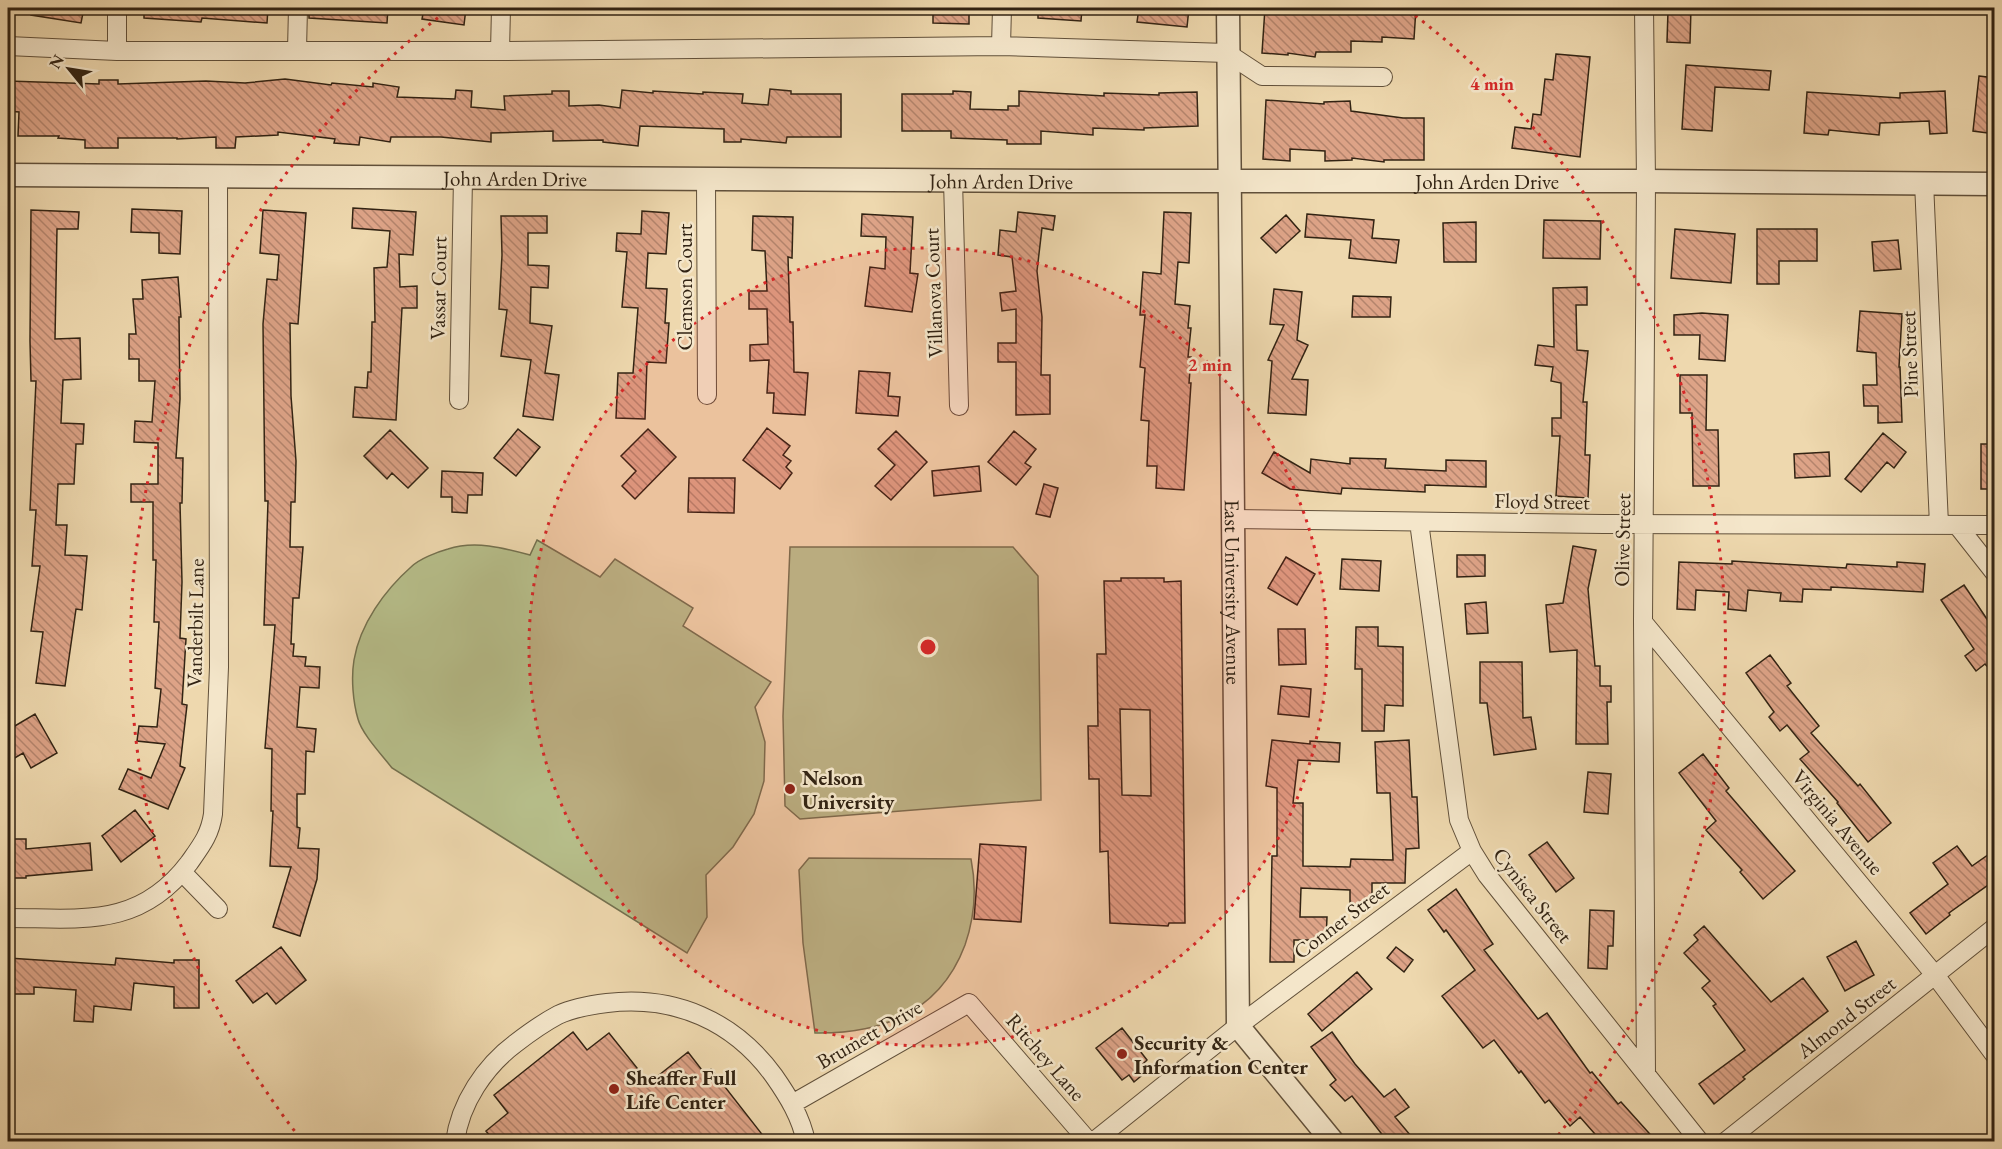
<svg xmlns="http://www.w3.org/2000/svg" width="2002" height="1149" viewBox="0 0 2002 1149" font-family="'EB Garamond',serif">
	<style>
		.green { fill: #b7bf8b; stroke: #74714f; stroke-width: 1.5 }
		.building { fill: url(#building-back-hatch); stroke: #322313; stroke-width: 1.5; fill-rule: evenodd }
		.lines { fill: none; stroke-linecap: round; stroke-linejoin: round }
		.minor-casing { stroke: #61503a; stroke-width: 20 }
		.tertiary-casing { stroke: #61503a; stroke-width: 25 }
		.minor { stroke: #f4e6ca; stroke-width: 18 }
		.tertiary { stroke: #f4e6ca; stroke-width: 22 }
		.ring { fill: none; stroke: #d62828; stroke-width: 3; stroke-dasharray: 3 6 }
		.poi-dot { fill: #8f2418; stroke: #f4e6ca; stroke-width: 2 }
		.labels { text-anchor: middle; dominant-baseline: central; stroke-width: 5; stroke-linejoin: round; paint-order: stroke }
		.street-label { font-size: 21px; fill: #322313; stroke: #f4e6ca }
		.poi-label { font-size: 21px; font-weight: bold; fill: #322313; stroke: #f4e6ca; text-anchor: start }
		.centre { fill: #d62828; stroke: #f4e6ca; stroke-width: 3 }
		.ring-label { font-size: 18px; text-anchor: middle; font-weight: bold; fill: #d62828; stroke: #f4e6ca; stroke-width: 5; stroke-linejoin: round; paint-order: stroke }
	</style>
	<defs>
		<pattern id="building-back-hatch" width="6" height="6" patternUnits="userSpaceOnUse" patternTransform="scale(1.5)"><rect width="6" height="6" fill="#dda387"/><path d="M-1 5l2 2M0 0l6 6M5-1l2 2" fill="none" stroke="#b4846d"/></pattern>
	</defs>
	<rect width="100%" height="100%" fill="#eed8ae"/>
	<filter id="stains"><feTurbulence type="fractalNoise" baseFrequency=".00333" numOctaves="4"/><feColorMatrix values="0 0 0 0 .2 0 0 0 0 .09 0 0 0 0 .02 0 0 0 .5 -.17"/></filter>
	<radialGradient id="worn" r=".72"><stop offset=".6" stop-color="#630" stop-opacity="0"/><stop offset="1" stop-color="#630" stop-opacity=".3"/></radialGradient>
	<path class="green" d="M537,540L600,577L615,559L693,608L683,626L771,682L755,707L765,742L764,781L754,814L733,847L706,875L707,917L687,953L392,768C382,755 362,734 358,719C353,702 351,678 354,660C360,624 385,590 411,567C419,559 437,552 448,549C475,540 504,548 530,555Z
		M790,547H1013L1038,576L1041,800L800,819L785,806L783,716Z
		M809,858L971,859C977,889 975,916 965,945C940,1012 883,1034 815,1033L803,943L799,870Z"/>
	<path class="building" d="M31,8H84L81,23L31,15Z
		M144,8H268L267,23L202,18L201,22L144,18Z
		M309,8H388L387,23L309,18Z
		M424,8H466L464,25L422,19Z
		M933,8H969V24L933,23Z
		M1038,8H1082L1081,21L1038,18Z
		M1139,8H1189L1187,27L1137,22Z
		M1265,8H1416L1414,39L1382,37V42L1351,41V52H1316L1315,57L1288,53V55L1262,53Z
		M1670,8H1691L1690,43L1667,42L1668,11H1670Z
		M1556,54L1590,57L1580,157L1512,148L1515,127L1531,129L1533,114L1541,115L1545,79L1553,80Z
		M1686,65L1771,71L1769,90L1715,87L1712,131L1682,129Z
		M1979,76L1995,78V134L1973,131Z
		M285,79L331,85L332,83L373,87V83L399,87L397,97L455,99L456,90L472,91L471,107L505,110L504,96L552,94V91H569V106L599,105L620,108L622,90L653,93V91L703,94V92L743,94L742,103L768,105L770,89L791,91V94H841V137H787L786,143L741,139V142H724V129L640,126L638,146L603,142V140L553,141V131L491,133V142L441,137H391L390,142L360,137L359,145L334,143L335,139L278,132V135L236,137L235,148H216V137L177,139V138H118V148H85V140L58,138L59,136H18L19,112L8,111V81L99,84V80H118V84L206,81L245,83Z
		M953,91L971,92L970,109L1008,110V106H1019V91L1104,96V93L1159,95V93L1197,92L1198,126L1144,128V130L1093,128V135L1041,131V144H1007V140L951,138V131H902V94H953Z
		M1945,91L1947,133L1930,134L1929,121L1880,123L1879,135L1829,130L1828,135L1804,133L1807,92L1900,98V93Z
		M1266,100L1324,104V102L1350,101L1351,111L1403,118H1424V160H1384V162L1352,158V160L1325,161V151L1290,149V161L1263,159Z
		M353,208L416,212L413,255L399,254L400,287L417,286V308H402L396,420L353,417L355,387L367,388L368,372H371L372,322H375L374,268L387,267L390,231L352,228Z
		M132,209L182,211L180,254L159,253V233L131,232Z
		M31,210L79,212L78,229H57L55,339L80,338L81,379L63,380L61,423L84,424L83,444H76L74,484H58L56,525H67L65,555L87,556L82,610L76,609L65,686L36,683L43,632L31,631L40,566H32L36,510H30L36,381H31L30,341Z
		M263,210L306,213L298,324L290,323L291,396L296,461L295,502H291L290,547H303L299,598H293L291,644H294L293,656L306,657L305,666L320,667L319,688L300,687L297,727L316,729L314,752L306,751L305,794H297V827L300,828L298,848L319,849L317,879L300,936L273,927L291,867L270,866L273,811H271L272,749L265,748L275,625H264L268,501H265L263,324L267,279L277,280L279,255L260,253Z
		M642,211L669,213L666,254L648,253L646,288L667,289L665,323H669L666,363L647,362L645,419L616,418L618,373H633L638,308L622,307L627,252L616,251L617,233L641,234Z
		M1018,212L1055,216L1053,230L1042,228L1037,271L1042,317L1041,375H1050V414L1016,415V362H998V343H1016V309L1002,311L1000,293L1016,291L1012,257L998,255L1000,230L1016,232Z
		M1164,212L1191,213L1189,263L1178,262L1175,304L1190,306L1188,328H1191L1188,357H1191L1189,383H1191L1184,490L1156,488L1157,466H1147L1149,421L1141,420L1145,368L1140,367L1145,315H1140L1143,272L1161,274Z
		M862,214L913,217L910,273L918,274L912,312L865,306L870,267L885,269L886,237L861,236Z
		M1307,214L1374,220L1372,238L1399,240L1396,263L1349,258L1351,240L1305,237Z
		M1286,215L1300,231L1276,253L1261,238Z
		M501,216H547V233H528V265L549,266L548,288L531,287L530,323L552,326L545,373L559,375L553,420L523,416L531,360L501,356L507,310L499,309L502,255Z
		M753,216L793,217L792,258L788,257L790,322H793L794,372L808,373L805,415L773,413L774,393H767L769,360L750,361V345L768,344L767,309H749V291H767L765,251L752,250Z
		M1544,220L1601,221L1600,259L1543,258Z
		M1476,222V262H1444L1443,223Z
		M1675,229L1735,234L1731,283L1671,278Z
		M1757,229H1817V261H1779V284H1757Z
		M1898,240L1901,269L1874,271L1872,242Z
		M178,277L181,317H179L180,399L176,458H183L182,503H180L182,582L180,638L186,639L182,704L187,705L180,766L185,768L168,809L119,789L128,769L151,778L165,744L137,741L139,726L157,727L161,689L155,688L159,622H154L156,560H153V502H131V484H158V443L134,442L135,421L152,422L155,381H139V359H129V334H136L133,299H143L142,280Z
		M1587,287V305H1576L1577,350L1588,351L1583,402H1587L1585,455H1590L1588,498L1556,496L1560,436H1552V418H1561V383L1551,381L1553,367L1535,365L1538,345L1554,347L1553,288Z
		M1274,289L1302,292L1297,340L1308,345L1292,379L1308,380L1306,415L1268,413L1272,361L1268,360L1284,325L1270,324Z
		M1353,296L1391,297L1390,317H1352Z
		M1860,311L1902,314L1899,367H1900L1902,422L1878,423V406H1864L1863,385H1877L1876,353L1857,351Z
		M1702,313L1728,315L1725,361L1699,359L1700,335H1674V315Z
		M859,371L890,373L888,396L900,397L898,416L856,413Z
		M1680,375H1707L1706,430H1718L1719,486H1693L1692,413H1680Z
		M767,428L790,446L783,455L791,461L786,467L792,473L780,489L743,460Z
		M518,429L540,447L516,476L494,458Z
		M648,429L676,457L635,499L622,486L636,471L621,456Z
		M390,430L428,468L408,488L392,473L387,479L364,456Z
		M896,431L927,462L891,500L875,486L895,465L878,449Z
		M1014,431L1036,449L1025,463L1031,467L1016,485L988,462Z
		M1883,433L1906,452L1894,468L1887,462L1861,492L1845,479Z
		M1981,444H1995V489H1981Z
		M1274,452L1310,473L1311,459L1350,464V458L1386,459L1385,468L1446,471V460L1486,461V487L1425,485V492L1342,488L1341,494L1290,489L1262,473Z
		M1829,452L1830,476L1795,478L1794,454Z
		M979,466L981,491L934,496L932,471Z
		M442,471L483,473L482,495H468L467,513L452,512V497H441Z
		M689,478H735L734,513L688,512Z
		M1044,484L1058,488L1050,517L1036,514Z
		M1573,546L1596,550L1588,589L1595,666H1600V686H1611V702H1607L1608,744H1576L1577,650L1550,652L1546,605L1563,603Z
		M1457,555H1485V576L1457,577Z
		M1286,557L1315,574L1297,605L1268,588Z
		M1342,559L1381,561L1379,591L1340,589Z
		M1732,561L1846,568L1847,564L1897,567V562L1925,564L1923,592L1831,587V590L1803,589L1802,602L1780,601L1781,593L1748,590L1746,611L1728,609L1729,592L1696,590L1695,610L1677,609L1679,562L1732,564Z
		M1121,578H1164V582L1181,581L1185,923H1169L1168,926L1110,923L1108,851L1100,852L1099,779H1089L1088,726H1098L1097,654H1106L1104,581H1121ZM1120,709L1150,710L1151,796L1122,795Z
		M1964,585L1995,631V675L1985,664L1976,671L1965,656L1974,649L1941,600Z
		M1486,602L1488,633L1467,634L1465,604Z
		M1356,627H1378V646L1403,647V706L1385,705L1384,731H1362V669H1355Z
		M1278,629H1305L1306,664L1279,665Z
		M1770,655L1791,683L1787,686L1819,726L1811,733L1858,786L1860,784L1891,823L1868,842L1837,803L1838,802L1800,759L1809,752L1787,725L1780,731L1769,717L1774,712L1746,673Z
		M1480,662H1522L1523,718L1531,717L1536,749L1494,755L1487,703H1480Z
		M1281,686L1311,689L1309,717L1278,714Z
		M35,714L57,753L31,768L23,753L8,762V730Z
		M1272,740L1310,744V741L1340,743L1339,762L1298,760L1293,803H1303V866L1350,867L1351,859L1393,860L1390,793H1377L1375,742L1409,740L1412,797H1417L1419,848L1406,849L1405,883H1372V905L1350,904V890L1301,888L1300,917H1327L1326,940H1294V962H1270L1272,856H1277V788L1266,786Z
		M1703,754L1729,788L1726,791L1795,871L1763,899L1740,872L1742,870L1706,830L1716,821L1679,773Z
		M1588,772L1611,774L1608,814L1584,812Z
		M135,810L155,836L121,862L102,836Z
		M8,839H26V849L90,843L92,870L26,876V878H8Z
		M1547,842L1574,878L1556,892L1529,855Z
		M980,844L1026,847L1021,922L974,919Z
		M1957,846L1972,866L1995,850V880L1949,913L1950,915L1926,934L1910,913L1948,884L1933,863Z
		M1456,889L1493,944L1484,950L1538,1019L1547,1013L1590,1073L1592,1072L1618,1104L1621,1102L1657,1142H1602L1580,1117L1570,1126L1549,1100L1545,1103L1521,1071L1519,1073L1494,1040L1483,1048L1465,1025L1442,996L1475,970L1446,930L1444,932L1428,910Z
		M1590,910L1614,911L1613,946H1608L1607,969L1588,968Z
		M1704,926L1771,1002L1803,978L1828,1011L1743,1077L1745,1079L1714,1104L1699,1084L1745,1050L1713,1006L1716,1004L1702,988L1710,981L1684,953L1698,940L1694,935Z
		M1856,941L1874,975L1845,991L1827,957Z
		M281,947L306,980L276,1004L267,993L253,1003L236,981Z
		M1396,947L1413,960L1404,972L1387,958Z
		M8,958L115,965L116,958L174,963V960H199V1008H174V987L134,983L131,1010L94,1006L93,1022L74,1021L76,990L34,987V994H8Z
		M1357,972L1372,989L1322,1031L1308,1014Z
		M1122,1028L1147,1060L1141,1066L1146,1072L1134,1082L1129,1075L1122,1080L1096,1048Z
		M573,1032L587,1050L609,1033L649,1083L688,1052L705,1074L711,1069L768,1142H495L486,1131L508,1113L494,1095Z
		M1332,1032L1355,1064L1384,1097L1395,1089L1409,1107L1395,1117L1416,1142H1388L1352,1096L1345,1101L1330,1085L1336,1080L1311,1047Z"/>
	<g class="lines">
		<defs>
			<path id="minor" d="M1644,8L1646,181L1643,622L1646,1074
				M8,46L117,51H500L1001,46L1227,53L1262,76L1383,77
				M1001,46L1002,8
				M297,50L298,8
				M117,51V8
				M500,51L501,8
				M706,179L707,395
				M953,180L959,406
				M1924,182L1939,525
				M459,400L463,177
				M1233,519L1604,524L1994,525
				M1419,522L1459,820L1472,851L1487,875L1700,1142
				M1957,525L1994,572
				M1643,622L1935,975L1994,1054
				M182,872L218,909
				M8,918C81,918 139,929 189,863C201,846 210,835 213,814L219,667L218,176
				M792,1104L969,1003L1089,1142
				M455,1142C460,1103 485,1066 516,1043C529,1033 543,1023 558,1015C573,1008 591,1005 607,1003C675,995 734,1021 774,1076C788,1096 801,1117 806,1142
				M1093,1142L1238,1026L1472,851
				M1725,1142L1994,928"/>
			<g id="tertiary">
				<path id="s1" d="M1228,8L1238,1026L1333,1142"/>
				<path id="s2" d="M8,175L1074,181H1646L1994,184"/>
			</g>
		</defs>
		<use href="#minor" class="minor-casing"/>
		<use href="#tertiary" class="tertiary-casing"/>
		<use href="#minor" class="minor"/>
		<use href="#tertiary" class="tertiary"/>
	</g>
	<circle cx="928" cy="647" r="399" fill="#d62828" fill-opacity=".12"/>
	<g class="ring">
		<circle cx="928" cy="647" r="399"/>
		<path d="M300 1138A797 797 0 0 1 448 10M1408 10A797 797 0 0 1 1556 1138"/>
	</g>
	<g class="poi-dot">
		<circle cx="790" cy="789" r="6"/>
		<circle cx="1122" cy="1054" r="6"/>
		<circle cx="614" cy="1089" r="6"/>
	</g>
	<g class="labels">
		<g class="street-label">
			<text stroke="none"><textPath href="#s2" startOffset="507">John Arden Drive</textPath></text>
			<text stroke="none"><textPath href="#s2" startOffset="993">John Arden Drive</textPath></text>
			<text stroke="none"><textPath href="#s2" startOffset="1479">John Arden Drive</textPath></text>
			<text transform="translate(684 287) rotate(-90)">Clemson Court</text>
			<text transform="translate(438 288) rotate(-89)">Vassar Court</text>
			<text transform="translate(933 293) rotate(-92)">Villanova Court</text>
			<text transform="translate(1909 354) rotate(-92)">Pine Street</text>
			<text transform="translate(1542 501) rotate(1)">Floyd Street</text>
			<text transform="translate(1622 540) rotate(-89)">Olive Street</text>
			<text stroke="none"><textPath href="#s1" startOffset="584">East University Avenue</textPath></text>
			<text transform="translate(195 623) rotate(-89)">Vanderbilt Lane</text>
			<text transform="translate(1838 822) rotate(50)">Virginia Avenue</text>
			<text transform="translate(1533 895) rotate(52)">Cynisca Street</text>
			<text transform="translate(1341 920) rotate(-37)">Conner Street</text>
			<text transform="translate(1846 1017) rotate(-38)">Almond Street</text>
			<text transform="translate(869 1034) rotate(-30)">Brumett Drive</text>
			<text transform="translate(1046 1057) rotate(49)">Ritchey Lane</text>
		</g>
		<g class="poi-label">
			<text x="802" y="777">Nelson<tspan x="802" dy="24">University</tspan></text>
			<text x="1134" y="1042">Security &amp;<tspan x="1134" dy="24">Information Center</tspan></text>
			<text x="626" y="1077">Sheaffer Full<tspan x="626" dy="24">Life Center</tspan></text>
		</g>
	</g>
	<circle cx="928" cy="647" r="9" class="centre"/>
	<g class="ring-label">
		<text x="1492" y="90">4 min</text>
		<text x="1210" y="371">2 min</text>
	</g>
	<rect width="2002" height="1149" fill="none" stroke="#eed8ae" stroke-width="30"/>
	<rect x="9" y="9" width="1984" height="1131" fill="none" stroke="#322313" stroke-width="3"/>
	<rect x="15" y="15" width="1972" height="1119" fill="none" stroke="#322313" stroke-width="1.5"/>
	<g transform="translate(69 69) rotate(300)" stroke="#f4e6ca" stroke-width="4.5" paint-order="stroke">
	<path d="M0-4.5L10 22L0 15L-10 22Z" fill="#322313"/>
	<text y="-9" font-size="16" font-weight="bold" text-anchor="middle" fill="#322313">N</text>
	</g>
	<rect width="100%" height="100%" filter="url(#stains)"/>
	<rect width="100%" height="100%" fill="url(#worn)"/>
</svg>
